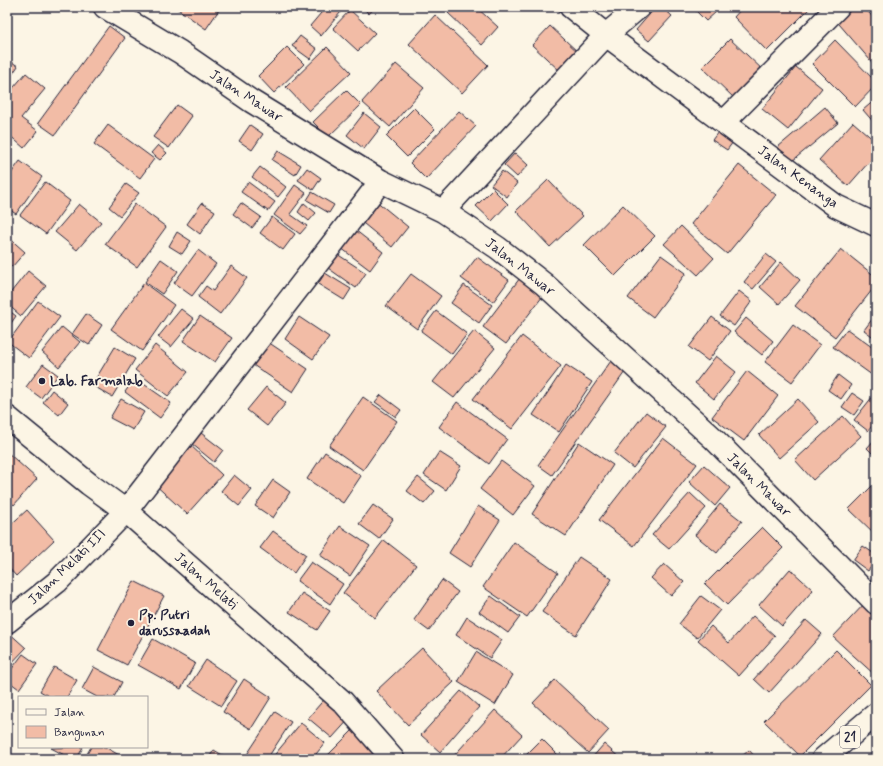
<svg xmlns="http://www.w3.org/2000/svg" width="883" height="766" viewBox="0 0 883 766" font-family="Mynerve,sans-serif">
	<style>
		.building { fill: #f2bca6; stroke: #22223b }
		.lines { fill: none; stroke-linecap: round; stroke-linejoin: round }
		.street-casing { stroke: #22223b; stroke-width: 25 }
		.secondary-casing { stroke: #22223b; stroke-width: 25 }
		.highway-casing { stroke: #22223b; stroke-width: 25 }
		.street { stroke: #fcf5e5; stroke-width: 22 }
		.secondary { stroke: #fcf5e5; stroke-width: 22 }
		.highway { stroke: #fcf5e5; stroke-width: 22 }
		.poi-dot { fill: #22223b; stroke: #fcf5e5; stroke-width: 1.5 }
		.labels { text-anchor: middle; dominant-baseline: central; stroke-width: 4; stroke-linejoin: round; paint-order: stroke }
		.shield { fill: #fcf5e5; stroke: #63616e; stroke-width: 1 }
		.shield-label { font-size: 13px; font-weight: bold; fill: #22223b }
		.street-label { font-size: 14px; fill: #22223b; stroke: #fcf5e5 }
		.poi-label { font-size: 14px; font-weight: bold; fill: #22223b; stroke: #fcf5e5; text-anchor: start }
	</style>
	<rect width="100%" height="100%" fill="#fcf5e5"/>
	<filter id="ink" filterUnits="userSpaceOnUse"><feTurbulence type="fractalNoise" baseFrequency=".025" numOctaves="2"/><feDisplacementMap in="SourceGraphic" scale="8" xChannelSelector="R" yChannelSelector="G"/><feConvolveMatrix kernelMatrix="1 2 1 2 8 2 1 2 1" color-interpolation-filters="sRGB"/></filter>
	<g filter="url(#ink)">
		<path class="building" d="M175,7H221L206,29Z
			M326,7H345L321,36L310,26Z
			M362,7H375L369,14Z
			M454,7H476L498,27L482,45L448,13Z
			M656,7H662L672,16L649,41L636,30Z
			M692,7H710L716,12L706,21Z
			M743,7H811L767,51L734,17Z
			M844,7H864L876,21V67L833,17Z
			M350,10L375,33L358,51L333,28Z
			M435,15L488,65L462,93L409,44Z
			M109,26L125,38L55,135L38,123Z
			M550,26L579,53L561,72L532,45Z
			M300,36L317,49L310,59L292,46Z
			M730,39L764,71L736,100L702,67Z
			M835,40L876,82V85L855,107L812,64Z
			M287,47L304,64L274,93L258,76Z
			M327,47L351,72L309,111L286,87Z
			M7,59L18,66L7,82Z
			M396,64L424,88L390,127L362,102Z
			M796,67L822,88L788,130L762,109Z
			M26,73L45,89L21,118L38,131L24,148L7,133V95Z
			M346,90L361,105L328,137L313,122Z
			M876,99V125L863,110Z
			M177,105L192,116L169,148L153,137Z
			M825,107L838,123L791,162L778,147Z
			M414,108L435,129L407,157L386,136Z
			M459,111L476,126L426,179L410,163Z
			M364,113L381,127L364,149L347,135Z
			M853,122L876,142V154L848,186L819,160Z
			M108,125L154,159L140,178L94,144Z
			M250,125L263,134L252,150L239,141Z
			M721,128L736,138L727,150L712,140Z
			M158,145L167,153L160,160L151,153Z
			M278,151L301,165L295,175L272,160Z
			M515,153L528,165L517,177L504,165Z
			M20,161L42,177L16,214L7,208V179Z
			M739,165L776,195L727,254L691,224Z
			M260,167L286,187L278,197L252,177Z
			M307,168L321,178L313,190L298,180Z
			M502,171L517,183L507,197L491,185Z
			M548,180L583,216L550,247L516,211Z
			M45,182L70,201L46,234L20,215Z
			M248,182L275,202L268,211L241,192Z
			M126,184L139,193L120,216L109,207Z
			M295,185L306,193L290,214L307,226L300,234L274,215Z
			M493,189L508,204L492,221L476,206Z
			M312,192L334,205L329,213L307,200Z
			M375,200L408,227L392,247L358,219Z
			M202,203L215,211L200,234L187,224Z
			M241,203L261,217L252,228L233,214Z
			M304,203L316,213L309,221L298,212Z
			M79,204L101,222L77,250L55,232Z
			M135,204L166,227L137,267L105,244Z
			M623,205L655,236L615,276L584,245Z
			M272,217L295,234L283,250L260,233Z
			M681,226L714,258L698,275L664,244Z
			M355,230L383,252L370,270L341,248Z
			M177,232L191,241L182,254L169,246Z
			M7,236L25,252L12,267L7,263Z
			M841,249L876,277V285L835,337L795,306Z
			M198,250L216,264L192,296L174,283Z
			M337,254L366,273L356,288L328,268Z
			M766,254L776,262L753,289L744,282Z
			M661,255L686,273L653,317L628,298Z
			M477,257L509,280L493,302L461,278Z
			M161,259L178,271L162,294L145,282Z
			M781,262L800,280L779,304L760,287Z
			M231,266L247,278L220,314L198,297L206,286L213,291Z
			M28,271L46,286L21,316L7,304V297Z
			M325,273L351,289L344,300L318,284Z
			M411,274L441,296L417,329L386,306Z
			M523,274L546,292L506,344L483,327Z
			M144,283L174,305L142,351L111,329Z
			M464,285L492,305L479,323L451,303Z
			M739,291L752,301L734,326L720,316Z
			M38,301L60,317L29,358L8,342Z
			M7,309L16,316L7,329Z
			M181,309L194,319L171,347L158,337Z
			M436,311L467,334L452,354L421,331Z
			M86,314L102,325L89,345L72,334Z
			M876,314V339L864,330Z
			M200,316L232,338L215,362L183,341Z
			M299,317L329,337L313,359L285,339Z
			M712,317L730,331L708,361L689,347Z
			M746,318L773,341L762,355L734,332Z
			M793,325L820,345L792,382L765,362Z
			M62,327L80,342L59,367L42,352Z
			M847,329L876,350V378L833,347Z
			M474,331L495,348L454,398L433,382Z
			M522,336L561,366L512,429L473,399Z
			M265,340L308,369L293,392L250,363Z
			M155,345L188,372L168,396L135,370Z
			M115,347L135,359L112,397L92,385Z
			M716,356L736,372L714,399L695,383Z
			M613,358L627,369L552,475L538,465Z
			M43,364L58,375L41,398L26,387Z
			M566,365L592,382L559,432L533,415Z
			M747,371L778,396L744,441L712,417Z
			M838,375L851,385L841,399L828,390Z
			M135,378L171,403L160,418L125,392Z
			M266,387L286,403L267,426L247,410Z
			M52,390L68,403L59,415L43,402Z
			M852,393L864,401L854,415L842,407Z
			M381,395L401,410L396,417L375,402Z
			M873,396L876,398V421L868,431L854,420Z
			M363,397L397,421L363,470L329,446Z
			M121,399L144,412L133,430L110,418Z
			M798,399L819,422L779,458L759,435Z
			M457,402L507,439L489,464L439,427Z
			M646,412L666,427L633,468L614,453Z
			M843,416L861,436L813,480L795,460Z
			M201,433L223,450L214,462L192,444Z
			M663,438L697,464L634,546L599,520Z
			M876,438V457L867,448Z
			M579,442L613,465L566,536L532,514Z
			M188,443L222,475L187,514L152,482Z
			M7,452L37,479L14,505L7,499Z
			M325,452L361,476L343,503L307,479Z
			M439,452L461,466L446,490L424,475Z
			M501,461L535,486L513,515L480,489Z
			M704,465L730,488L715,506L689,482Z
			M234,475L252,490L239,506L221,491Z
			M418,477L435,491L424,504L407,491Z
			M273,480L290,492L273,518L255,506Z
			M876,482V535L849,509Z
			M690,493L706,508L669,549L652,535Z
			M720,504L742,521L717,553L695,535Z
			M373,505L393,519L379,539L359,524Z
			M478,506L500,520L470,567L449,553Z
			M27,510L54,540L16,576L7,566V528Z
			M340,526L370,546L350,576L320,555Z
			M762,527L783,548L727,605L705,584Z
			M273,531L306,555L294,573L260,548Z
			M384,540L416,565L375,618L343,593Z
			M514,542L558,573L527,617L483,587Z
			M863,546L876,555V560L868,571L853,560Z
			M579,557L612,579L576,635L542,612Z
			M311,562L343,584L330,604L297,581Z
			M664,564L684,582L671,596L651,578Z
			M790,569L813,590L782,626L759,605Z
			M442,580L458,592L429,631L414,620Z
			M134,581L164,596L127,665L98,650Z
			M302,593L330,611L317,630L289,612Z
			M491,596L520,617L508,633L479,612Z
			M701,596L720,610L697,638L679,624Z
			M867,601L876,609V676L833,637Z
			M753,616L775,636L739,676L698,640L711,626L729,643Z
			M467,617L502,640L490,658L456,635Z
			M806,620L822,634L769,693L754,679Z
			M7,631L26,648L7,668Z
			M153,639L195,663L181,689L138,665Z
			M422,648L454,682L408,725L376,691Z
			M836,650L871,685L800,756L764,721Z
			M476,652L513,675L495,705L458,682Z
			M23,654L37,664L19,689L7,680V675Z
			M206,660L237,681L221,706L189,686Z
			M54,667L77,680L67,697H50L40,691Z
			M94,667L122,682L114,697H97L82,689Z
			M244,679L271,697L251,729L223,712Z
			M555,680L609,730L588,753L533,703Z
			M461,691L479,707L440,752L421,735Z
			M327,696L351,717L332,738L308,718Z
			M495,710L522,735L500,759H451Z
			M275,712L291,722L267,759H244Z
			M301,723L325,743L312,759H271Z
			M353,730L378,754L373,759H324Z
			M542,739L562,759H522Z
			M604,744L621,759H591Z
			M83,747L77,759H72L51,748Z
			M91,747H105L126,759H84Z
			M214,750L229,759H208Z
			M749,750L757,759H739Z"/>
		<g class="lines">
			<defs>
				<path id="street" d="M105,7L180,52L251,101L381,181L443,211L498,248L544,284L713,438L876,603
					M571,7L606,35L836,206L876,225
					M724,122L838,7
					M443,211L606,35L639,7
					M7,622L57,582L126,511L381,181"/>
				<path id="secondary" d="M7,417L89,484L126,511L343,702L393,759"/>
				<path id="highway" d="M823,759L876,714"/>
			</defs>
			<use href="#street" class="street-casing"/>
			<use href="#secondary" class="secondary-casing"/>
			<use href="#highway" class="highway-casing"/>
			<use href="#street" class="street"/>
			<use href="#secondary" class="secondary"/>
			<use href="#highway" class="highway"/>
		</g>
	</g>
	<g class="poi-dot">
		<circle cx="42" cy="381" r="4"/>
		<circle cx="131" cy="623" r="4"/>
	</g>
	<g class="labels">
		<rect class="shield" x="840" y="726" width="20" height="22" rx="3"/>
		<g class="shield-label">
			<text x="850" y="737">21</text>
		</g>
		<g class="street-label">
			<text transform="translate(246 96) rotate(33)">Jalan Mawar</text>
			<text transform="translate(798 177) rotate(36)">Jalan Kenanga</text>
			<text transform="translate(520 267) rotate(38)">Jalan Mawar</text>
			<text transform="translate(759 485) rotate(45)">Jalan Mawar</text>
			<text transform="translate(67 567) rotate(-44)">Jalan Melati III</text>
			<text transform="translate(206 581) rotate(41)">Jalan Melati</text>
		</g>
		<g class="poi-label">
			<text x="50" y="381">Lab. Farmalab</text>
			<text x="139" y="615">Pp. Putri<tspan x="139" dy="16">darussaadah</tspan></text>
		</g>
	</g>
	<rect width="883" height="766" fill="none" stroke="#fcf5e5" stroke-width="24"/>
	<rect x="12" y="12" width="859" height="742" fill="none" stroke="#22223b" stroke-width="1.5" filter="url(#ink)"/>
	<rect x="18" y="696" width="130" height="52" fill="#fcf5e5" stroke="#a5a1a1"/>
	<rect x="26" y="709" width="20" height="6" fill="#fcf5e5" stroke="#a5a1a1"/>
	<text x="54" y="716" font-size="12" fill="#22223b">Jalan</text>
	<rect x="26" y="726" width="20" height="12" fill="#f2bca6" stroke="#a5a1a1"/>
	<text x="54" y="736" font-size="12" fill="#22223b">Bangunan</text>
</svg>
